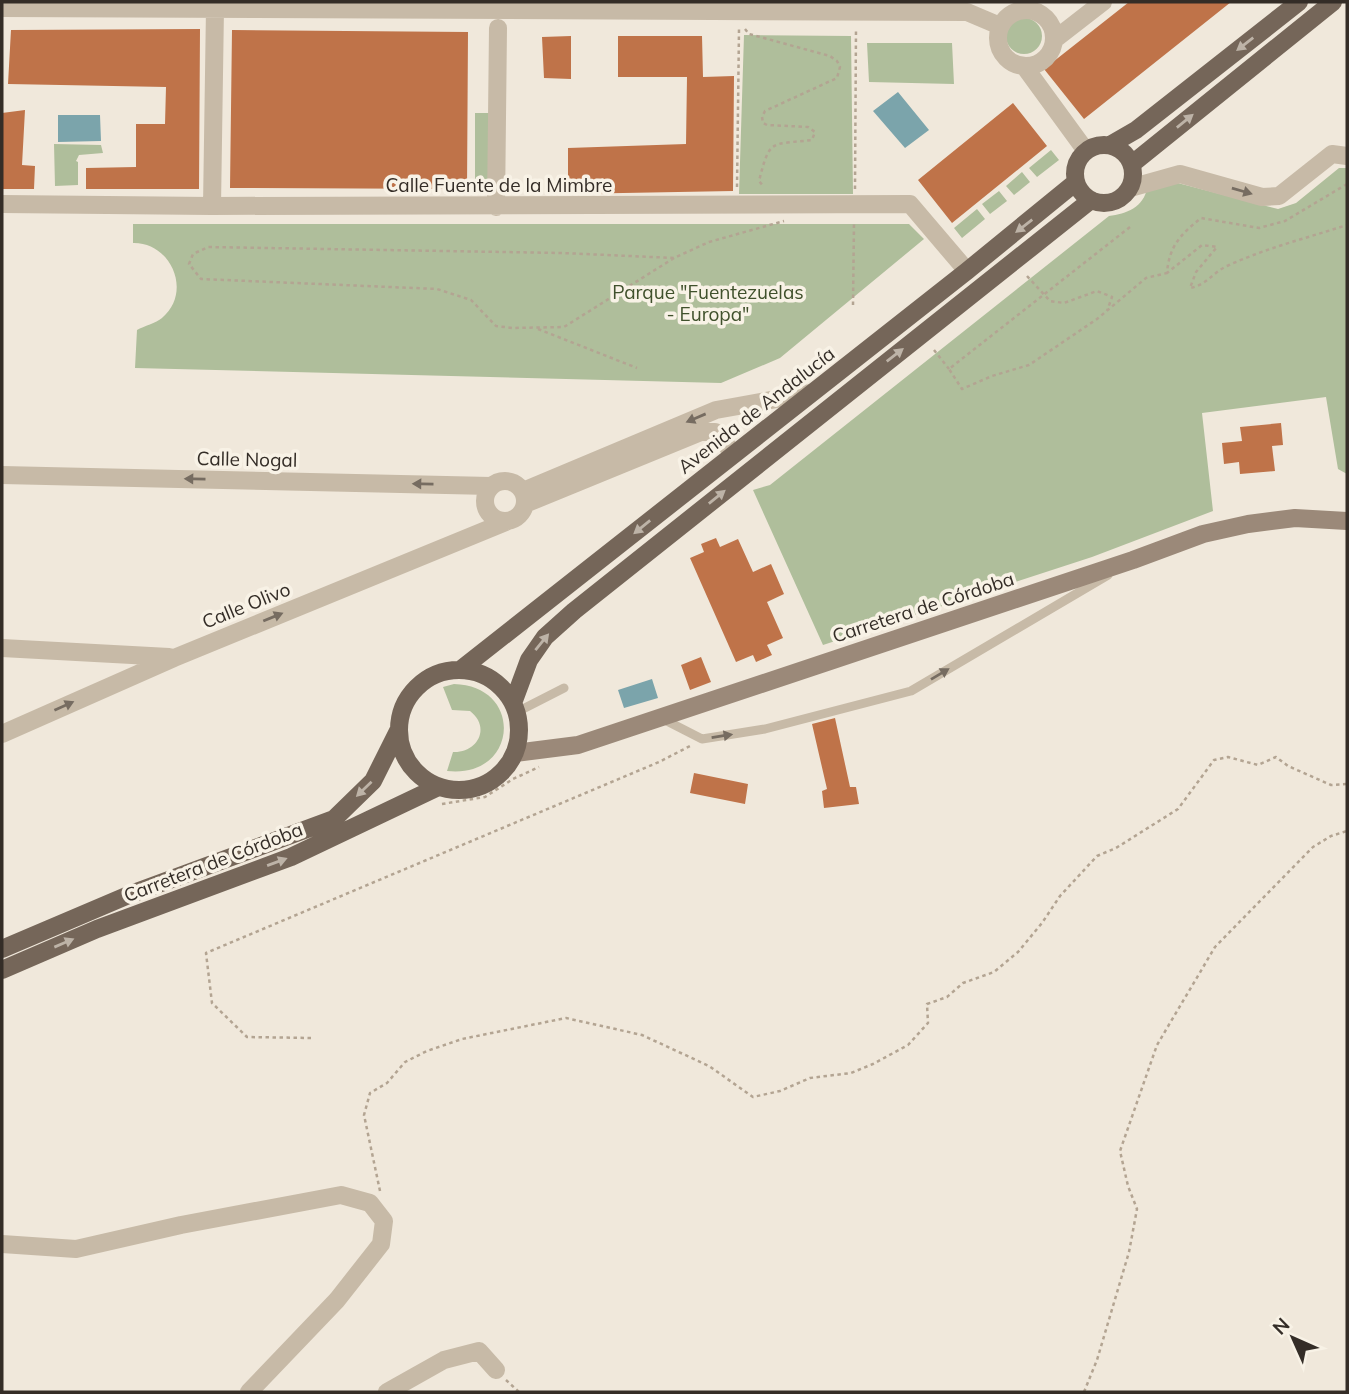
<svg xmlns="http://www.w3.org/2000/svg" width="1349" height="1394" viewBox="0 0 1349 1394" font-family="Mulish,sans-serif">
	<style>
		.green { fill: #afbe9b }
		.water { fill: #7ba4ab }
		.building { fill: #bf7349 }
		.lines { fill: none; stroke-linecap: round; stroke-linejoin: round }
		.path { stroke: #b3a492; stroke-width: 2.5; stroke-dasharray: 3.5 3.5; stroke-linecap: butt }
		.lane { stroke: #c7baa7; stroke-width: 9 }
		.street { stroke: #c7baa7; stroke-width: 18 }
		.secondary { stroke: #9b8979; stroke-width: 18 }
		.primary { stroke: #756659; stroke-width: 18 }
		.oneway { fill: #bdb3a7 }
		.oneway2 { fill: #766c61 }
		.labels { text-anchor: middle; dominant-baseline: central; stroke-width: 7; stroke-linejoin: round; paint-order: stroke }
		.street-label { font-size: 19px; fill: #342d27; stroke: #f8f2e6 }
		.park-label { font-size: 19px; fill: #40512c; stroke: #f8f2e6 }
	</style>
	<rect width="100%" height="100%" fill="#f0e8db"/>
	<path class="green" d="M1006 36a18 18 0 1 1 36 0a18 18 0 1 1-36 0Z
		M744,35L851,36L853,194H739Z
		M867,43H952L954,84L869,82Z
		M475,113H492L488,189L483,192L475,186Z
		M54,144L101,145L103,153L79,155L76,161L78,162V185L55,186Z
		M1051,150L1059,160L1037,177L1029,168Z
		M1339,168H1347V474L1338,469L1326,397L1202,413L1213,511L1092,557L823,645L753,490L770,485L1109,216C1126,214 1144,207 1147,188L1170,181L1278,209L1296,203Z
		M1022,172L1030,182L1014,195L1006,186Z
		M999,191L1007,201L990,214L982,204Z
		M977,209L985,219L962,238L954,228Z
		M133,224H909L924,239L780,358L721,383L135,368L137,330C144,326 156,323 162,318C193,292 171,242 133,243Z
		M454,684C525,686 518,779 447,771L453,752C478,753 491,727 470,711L452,710L443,687Z"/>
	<path class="water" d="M898,92L929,130L905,148L873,111Z
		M58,115H100L101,141L58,142Z
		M652,679L658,698L624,708L618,690Z"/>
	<path class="building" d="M1129,2H1231L1084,119L1044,69Z
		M200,29L199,189H86V168L136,167V124H165L166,87L8,84L11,30Z
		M232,30L468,32L467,189L230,188Z
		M571,36V79L544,78L542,37Z
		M618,36H702L703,77L734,76L733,191L568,194V148L686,144L687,77H618Z
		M1013,103L1047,146L952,223L918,180Z
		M25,110L22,165L35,166L34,189H2V113Z
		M1281,423L1283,445L1272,446L1275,471L1240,474L1239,462L1224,464L1222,443L1242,441L1240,427Z
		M716,538L720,547L738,539L753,572L771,564L784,594L767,602L783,638L767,645L772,655L756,662L753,655L736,662L690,558L704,552L701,544Z
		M701,657L711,682L690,690L681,665Z
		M835,718L850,787H856L859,804L824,808L822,791L827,789L812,724Z
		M694,773L748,784L745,804L690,793Z"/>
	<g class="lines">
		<path class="path" d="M745,29L749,34L830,56L837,61L840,67L837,78L765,111L762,117L763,123L767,125L808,127L815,132L812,140C770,145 770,138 759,181L764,187
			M1347,184L1285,221L1259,228L1201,218C1181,234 1169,246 1167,273L1202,245L1217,247L1196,272L1190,288C1207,285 1212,273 1227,266C1266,248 1307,238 1347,225
			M737,187L739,29
			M855,189L856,28
			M1130,227L949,369L962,389L992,376L1029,365L1097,319L1146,278L1167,273
			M674,258L564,327L512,328L496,326L471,300L437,289L201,279L189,264L193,254L208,247L562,253L674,258L709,242L784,221
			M1027,276L1050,301L1064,303L1097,291L1112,297L1107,311
			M853,305L854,222
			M538,329L637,368
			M934,350L949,369
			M442,804L485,797L513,779L539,767
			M311,1038L247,1037L212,1003L206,953L659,762L690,746
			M380,1191L364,1115L370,1093L387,1083L405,1062L427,1051L462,1039L566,1018L642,1035L709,1066L753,1097L780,1091L810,1078L851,1073L873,1064L908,1045L928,1023L927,1004L947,997L963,983L994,972L1018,952L1042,923L1060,896L1097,856L1116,848L1178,809L1214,760L1228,757L1258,765L1276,757L1288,766L1331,785L1347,784
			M506,1380L519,1392
			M1084,1392L1097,1360L1129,1252L1137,1209L1128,1186L1120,1151L1157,1045L1215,947L1313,847L1331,836L1347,831"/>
		<path class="lane" d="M517,712L564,688
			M661,718L702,739L765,729L911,691L1108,575"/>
		<path class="street" d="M2,8L967,12L1000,26
			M998 38a28 28 0 1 1 56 0a28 28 0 1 1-56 0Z
			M1054,40L1103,2
			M1024,66L1086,151
			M1130,188L1180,174L1262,197L1279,196L1332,154L1347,156
			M2,204L212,206L910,204L967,271
			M212,206L215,8
			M496,207L498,28
			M2,475L491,486
			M485 501a20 20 0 1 1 40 0a20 20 0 1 1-40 0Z
			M523,491L716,410L810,393
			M525,504L701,432H715L734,454
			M2,648L169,657
			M2,734L174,658L508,521
			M2,1244L76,1249L181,1225L341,1195L370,1203L384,1221L381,1244L337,1300L249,1392
			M387,1392L444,1360L479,1351L496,1370"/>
		<path class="secondary" d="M515,753L578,745L1133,560L1203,534L1248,524L1295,518L1347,521"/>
		<path class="primary" d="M1075 174a29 29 0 1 1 58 0a29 29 0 1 1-58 0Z
			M1110,145L1136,130L1299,2
			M1132,164L1333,2
			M399 730a60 60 0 1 1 120 0a60 60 0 1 1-120 0Z
			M460,670L967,271L1076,182
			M513,703L529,660L545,637L574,611L1091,200
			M2,949L131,894L334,819L373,781L398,731
			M2,970L97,929L291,857L438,787"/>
	</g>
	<defs><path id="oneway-solid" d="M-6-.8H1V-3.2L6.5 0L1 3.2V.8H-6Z" transform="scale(1.75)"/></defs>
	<g class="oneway">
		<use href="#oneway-solid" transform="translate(1245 44) rotate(142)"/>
		<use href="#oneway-solid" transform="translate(1185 121) rotate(-39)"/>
		<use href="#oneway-solid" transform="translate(1024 226) rotate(142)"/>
		<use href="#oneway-solid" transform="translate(895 355) rotate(-38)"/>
		<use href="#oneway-solid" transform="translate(717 497) rotate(-39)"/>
		<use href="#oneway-solid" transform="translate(642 527) rotate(141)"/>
		<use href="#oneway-solid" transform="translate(542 642) rotate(-51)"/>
		<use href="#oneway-solid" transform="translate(364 789) rotate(136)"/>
		<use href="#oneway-solid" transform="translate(277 862) rotate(-20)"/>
		<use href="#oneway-solid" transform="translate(64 943) rotate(-23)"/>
	</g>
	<g class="oneway2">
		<use href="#oneway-solid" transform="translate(1242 191) rotate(16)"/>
		<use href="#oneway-solid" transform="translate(696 418) rotate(157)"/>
		<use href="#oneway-solid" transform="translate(195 479) rotate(-179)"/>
		<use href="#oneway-solid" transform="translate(423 484) rotate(-179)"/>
		<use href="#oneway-solid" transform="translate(273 617) rotate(-22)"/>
		<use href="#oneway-solid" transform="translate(940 674) rotate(-31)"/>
		<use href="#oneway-solid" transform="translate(64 706) rotate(-24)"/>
		<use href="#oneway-solid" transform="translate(722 736) rotate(-9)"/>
	</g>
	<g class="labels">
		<g class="street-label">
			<text x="499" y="185">Calle Fuente de la Mimbre</text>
			<text transform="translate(756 410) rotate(-38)">Avenida de Andalucía</text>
			<text transform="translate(247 459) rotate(1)">Calle Nogal</text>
			<text transform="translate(246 605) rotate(-22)">Calle Olivo</text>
			<text transform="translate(923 607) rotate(-18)">Carretera de Córdoba</text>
			<text transform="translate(213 862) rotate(-21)">Carretera de Córdoba</text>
		</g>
		<g class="park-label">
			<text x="708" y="292">Parque "Fuentezuelas<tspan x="708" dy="22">- Europa"</tspan></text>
		</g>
	</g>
	<rect width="1349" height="1394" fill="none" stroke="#342d27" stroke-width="7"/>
	<g transform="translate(1293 1338) rotate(315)" stroke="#f8f2e6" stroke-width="5" paint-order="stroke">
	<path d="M0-5L12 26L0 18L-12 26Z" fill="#342d27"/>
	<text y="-10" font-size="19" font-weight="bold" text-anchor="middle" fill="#342d27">N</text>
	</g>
</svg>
